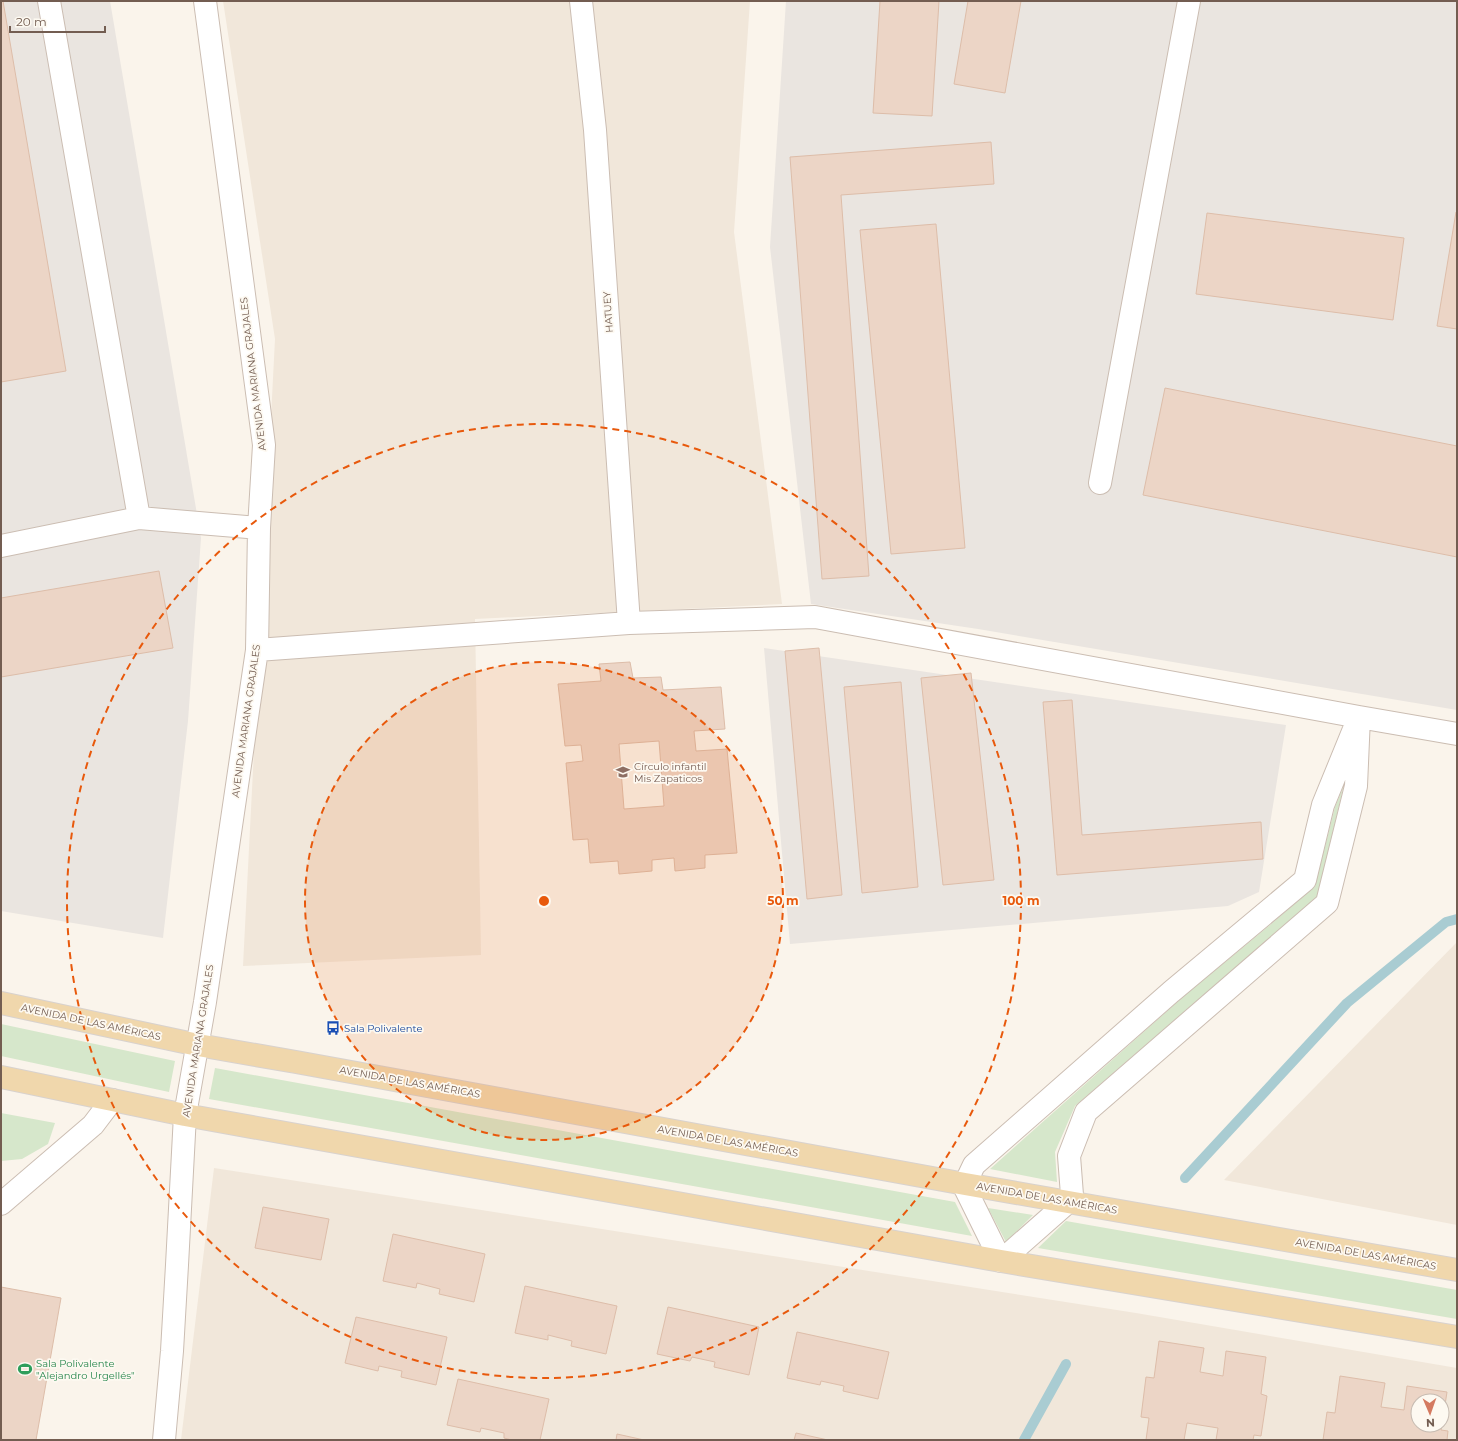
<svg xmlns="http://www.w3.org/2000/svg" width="1458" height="1441" viewBox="0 0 1458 1441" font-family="Montserrat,sans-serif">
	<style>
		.residential { fill: #f1e7da; fill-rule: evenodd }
		.industrial { fill: #eae5e0 }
		.green { fill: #d6e7cb }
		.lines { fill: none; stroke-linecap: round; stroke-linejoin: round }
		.stream { stroke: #a9ccd2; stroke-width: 10 }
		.building { fill: #ecd5c6; stroke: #ddbda9; fill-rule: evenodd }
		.minor-casing { stroke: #cbbdb2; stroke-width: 24 }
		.major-casing { stroke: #d8d2ce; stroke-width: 24 }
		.minor { stroke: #fff; stroke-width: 22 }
		.major { stroke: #f0d7ac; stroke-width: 22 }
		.ring { fill: none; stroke: #e8590c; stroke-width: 2; stroke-dasharray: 7 5 }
		.labels { text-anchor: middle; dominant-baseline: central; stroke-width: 3.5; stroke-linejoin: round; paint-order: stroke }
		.street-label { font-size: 10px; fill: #735d51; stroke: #fdf9f1 }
		.education-label { font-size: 10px; fill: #785e54; stroke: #fdf9f1; text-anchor: start }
		.transit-label { font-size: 10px; fill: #164399; stroke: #fdf9f1; text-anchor: start }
		.leisure-label { font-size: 10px; fill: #27864d; stroke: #fdf9f1; text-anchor: start }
		.centre { fill: #e8590c; stroke: #fdf9f1; stroke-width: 2 }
		.ring-label { font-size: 12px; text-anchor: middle; font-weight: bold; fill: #e8590c; stroke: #fdf9f1; stroke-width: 3.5; stroke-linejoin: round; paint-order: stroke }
	</style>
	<rect width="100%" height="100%" fill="#faf4eb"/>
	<path class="residential" d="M223,1H750L734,232L782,604L475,619L481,955L243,966L275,339Z
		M1457,942V1225L1224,1180Z
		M214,1168L1136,1313L1457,1368V1440H181ZM1418,1401H1442V1425H1418Z"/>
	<path class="industrial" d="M1,1H110L201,538L188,721L163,938L1,911Z
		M786,1H1457V710L978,629L811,604L770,247Z
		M764,648L1286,725L1259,892L1228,906L790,944Z"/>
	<path class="green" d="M1344,785L1317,897L1075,1106L1055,1152L1057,1182L990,1169L1184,996L1270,925L1315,886L1335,807Z
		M1,1024L175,1061L169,1092L1,1056Z
		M215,1068L955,1202L972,1236L209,1099Z
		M1,1113L55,1123L48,1144L22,1159L1,1161Z
		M988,1208L1033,1215L1006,1242Z
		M1066,1221L1457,1290V1319L1038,1248Z"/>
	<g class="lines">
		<path class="stream" d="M1185,1178L1347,1003L1446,922L1457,919
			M1024,1440L1066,1364"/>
	</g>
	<path class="building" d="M1,1H3L66,371L1,382Z
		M880,1H939L932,116L873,113Z
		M968,1H1021L1005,93L954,84Z
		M991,142L994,184L841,195L869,576L822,579L790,157Z
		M1456,212H1457V329L1437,326Z
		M1207,213L1404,238L1393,320L1196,294Z
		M936,224L965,548L891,554L860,230Z
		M1165,388L1457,446V557L1143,495Z
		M159,571L173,648L1,677V598Z
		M819,648L842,895L807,899L785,651Z
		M630,662L633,678L661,677L663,690L721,687L725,729L694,731L696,751L727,749L737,853L705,855V868L675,871L674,858L652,860V871L619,874L618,861L590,863L588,839L573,840L566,763L583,761L581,745L565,746L558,684L601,681L599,664ZM659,741L664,806L624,809L619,744Z
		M971,673L994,880L943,885L921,678Z
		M901,682L918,887L862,893L844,687Z
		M1072,700L1082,835L1261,822L1263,859L1057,875L1043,702Z
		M263,1207L329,1219L321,1260L255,1248Z
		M393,1234L485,1254L474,1302L439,1294L440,1289L417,1283L416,1288L383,1281Z
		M525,1286L617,1306L606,1354L571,1346L572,1341L548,1335V1340L515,1333Z
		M1,1287L61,1298L36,1440H1Z
		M668,1307L759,1327L749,1375L714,1367L715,1362L692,1357L690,1361L657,1354Z
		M356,1317L447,1337L436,1385L401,1377L402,1371L379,1366L378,1371L345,1363Z
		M797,1332L889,1352L878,1399L843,1391L844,1386L821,1381L820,1385L787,1378Z
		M1159,1341L1204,1348L1200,1372L1223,1376L1226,1351L1266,1357L1261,1394L1267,1396L1261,1436L1254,1435L1253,1440H1216L1218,1428L1187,1423L1184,1440H1146L1149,1418L1141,1417L1146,1377L1154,1378Z
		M1340,1376L1385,1383L1381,1407L1404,1410L1407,1386L1447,1392L1442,1424V1401H1418V1425H1442L1441,1430L1448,1431L1447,1440H1323L1327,1412L1335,1413Z
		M458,1379L549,1399L540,1440H512L504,1438V1433L481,1428L480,1432L447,1425Z
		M796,1433L828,1440H794Z
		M617,1434L644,1440H616Z"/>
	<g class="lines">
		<defs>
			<path id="minor" d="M49,1L139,518
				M581,1L595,130L629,623
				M1100,483L1189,1
				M1,546L139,518L259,528
				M257,650L629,623L815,617L1359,717L1457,734
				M1359,717L1356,786L1327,903L1086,1112L1069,1156L1072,1195L1068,1202L1001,1261L964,1186L974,1165L1171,992L1305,880L1323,805Z
				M1,1204L93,1125L112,1100
				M164,1440L172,1351L177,1265L185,1115L205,1002L257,650L259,528L264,445L205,1"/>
			<path id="major" d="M1,1003L198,1045L296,1062L965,1184L1457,1270
				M1,1077L185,1115L1001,1261L1457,1337"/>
		</defs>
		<use href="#minor" class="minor-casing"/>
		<use href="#major" class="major-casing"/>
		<use href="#minor" class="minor"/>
		<use href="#major" class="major"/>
	</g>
	<circle cx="544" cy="901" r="239" fill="#e8590c" fill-opacity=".12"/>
	<g class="ring">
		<circle cx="544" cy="901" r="239"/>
		<circle cx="544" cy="901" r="477"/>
	</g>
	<defs>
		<symbol id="school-bare" viewBox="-9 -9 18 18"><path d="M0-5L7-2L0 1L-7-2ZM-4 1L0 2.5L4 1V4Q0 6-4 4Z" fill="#8d6e63" stroke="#fdf9f1" stroke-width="2.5" paint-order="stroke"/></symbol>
		<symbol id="bus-bare" viewBox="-9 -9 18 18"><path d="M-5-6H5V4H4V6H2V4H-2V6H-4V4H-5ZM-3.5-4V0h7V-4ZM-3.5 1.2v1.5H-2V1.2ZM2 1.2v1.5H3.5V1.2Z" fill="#1a4fb4" stroke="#fdf9f1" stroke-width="2.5" paint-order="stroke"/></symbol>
		<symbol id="stadium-bare" viewBox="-9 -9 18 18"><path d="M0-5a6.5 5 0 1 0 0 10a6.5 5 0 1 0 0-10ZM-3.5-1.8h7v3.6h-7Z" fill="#2e9e5b" stroke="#fdf9f1" stroke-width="2.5" paint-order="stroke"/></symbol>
	</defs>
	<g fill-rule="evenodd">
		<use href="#school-bare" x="613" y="762" width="20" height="20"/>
		<use href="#bus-bare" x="323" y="1018" width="20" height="20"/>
		<use href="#stadium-bare" x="15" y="1359" width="20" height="20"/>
	</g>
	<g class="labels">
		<g class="street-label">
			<text transform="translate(608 312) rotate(-94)">HATUEY</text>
			<text transform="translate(253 374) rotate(-97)">AVENIDA MARIANA GRAJALES</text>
			<text transform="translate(246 721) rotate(-82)">AVENIDA MARIANA GRAJALES</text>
			<text transform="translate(91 1022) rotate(12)">AVENIDA DE LAS AMÉRICAS</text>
			<text transform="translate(198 1041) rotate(-81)">AVENIDA MARIANA GRAJALES</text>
			<text transform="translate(410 1082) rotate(10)">AVENIDA DE LAS AMÉRICAS</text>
			<text transform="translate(728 1141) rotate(10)">AVENIDA DE LAS AMÉRICAS</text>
			<text transform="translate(1047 1198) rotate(10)">AVENIDA DE LAS AMÉRICAS</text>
			<text transform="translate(1366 1254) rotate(10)">AVENIDA DE LAS AMÉRICAS</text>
		</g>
		<g class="education-label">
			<text x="634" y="766">Círculo infantil<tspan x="634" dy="12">Mis Zapaticos</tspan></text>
		</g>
		<g class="transit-label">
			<text x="344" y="1028">Sala Polivalente</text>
		</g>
		<g class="leisure-label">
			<text x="36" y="1363">Sala Polivalente<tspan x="36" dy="12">"Alejandro Urgellés"</tspan></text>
		</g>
	</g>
	<circle cx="544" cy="901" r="6" class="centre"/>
	<g class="ring-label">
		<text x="783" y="905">50 m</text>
		<text x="1021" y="905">100 m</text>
	</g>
	<rect width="1458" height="1441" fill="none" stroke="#735d51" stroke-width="4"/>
	<g transform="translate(1430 1413) rotate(178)"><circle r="19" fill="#fdf9f1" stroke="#c6bbb1"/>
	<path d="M0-3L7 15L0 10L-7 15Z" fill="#d47a60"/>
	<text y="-6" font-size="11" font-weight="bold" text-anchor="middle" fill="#735d51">N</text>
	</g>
	<path d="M10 26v6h95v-6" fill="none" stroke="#735d51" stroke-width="2"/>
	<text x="16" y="26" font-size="12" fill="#735d51" stroke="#fdf9f1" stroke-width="3" paint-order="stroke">20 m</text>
</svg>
